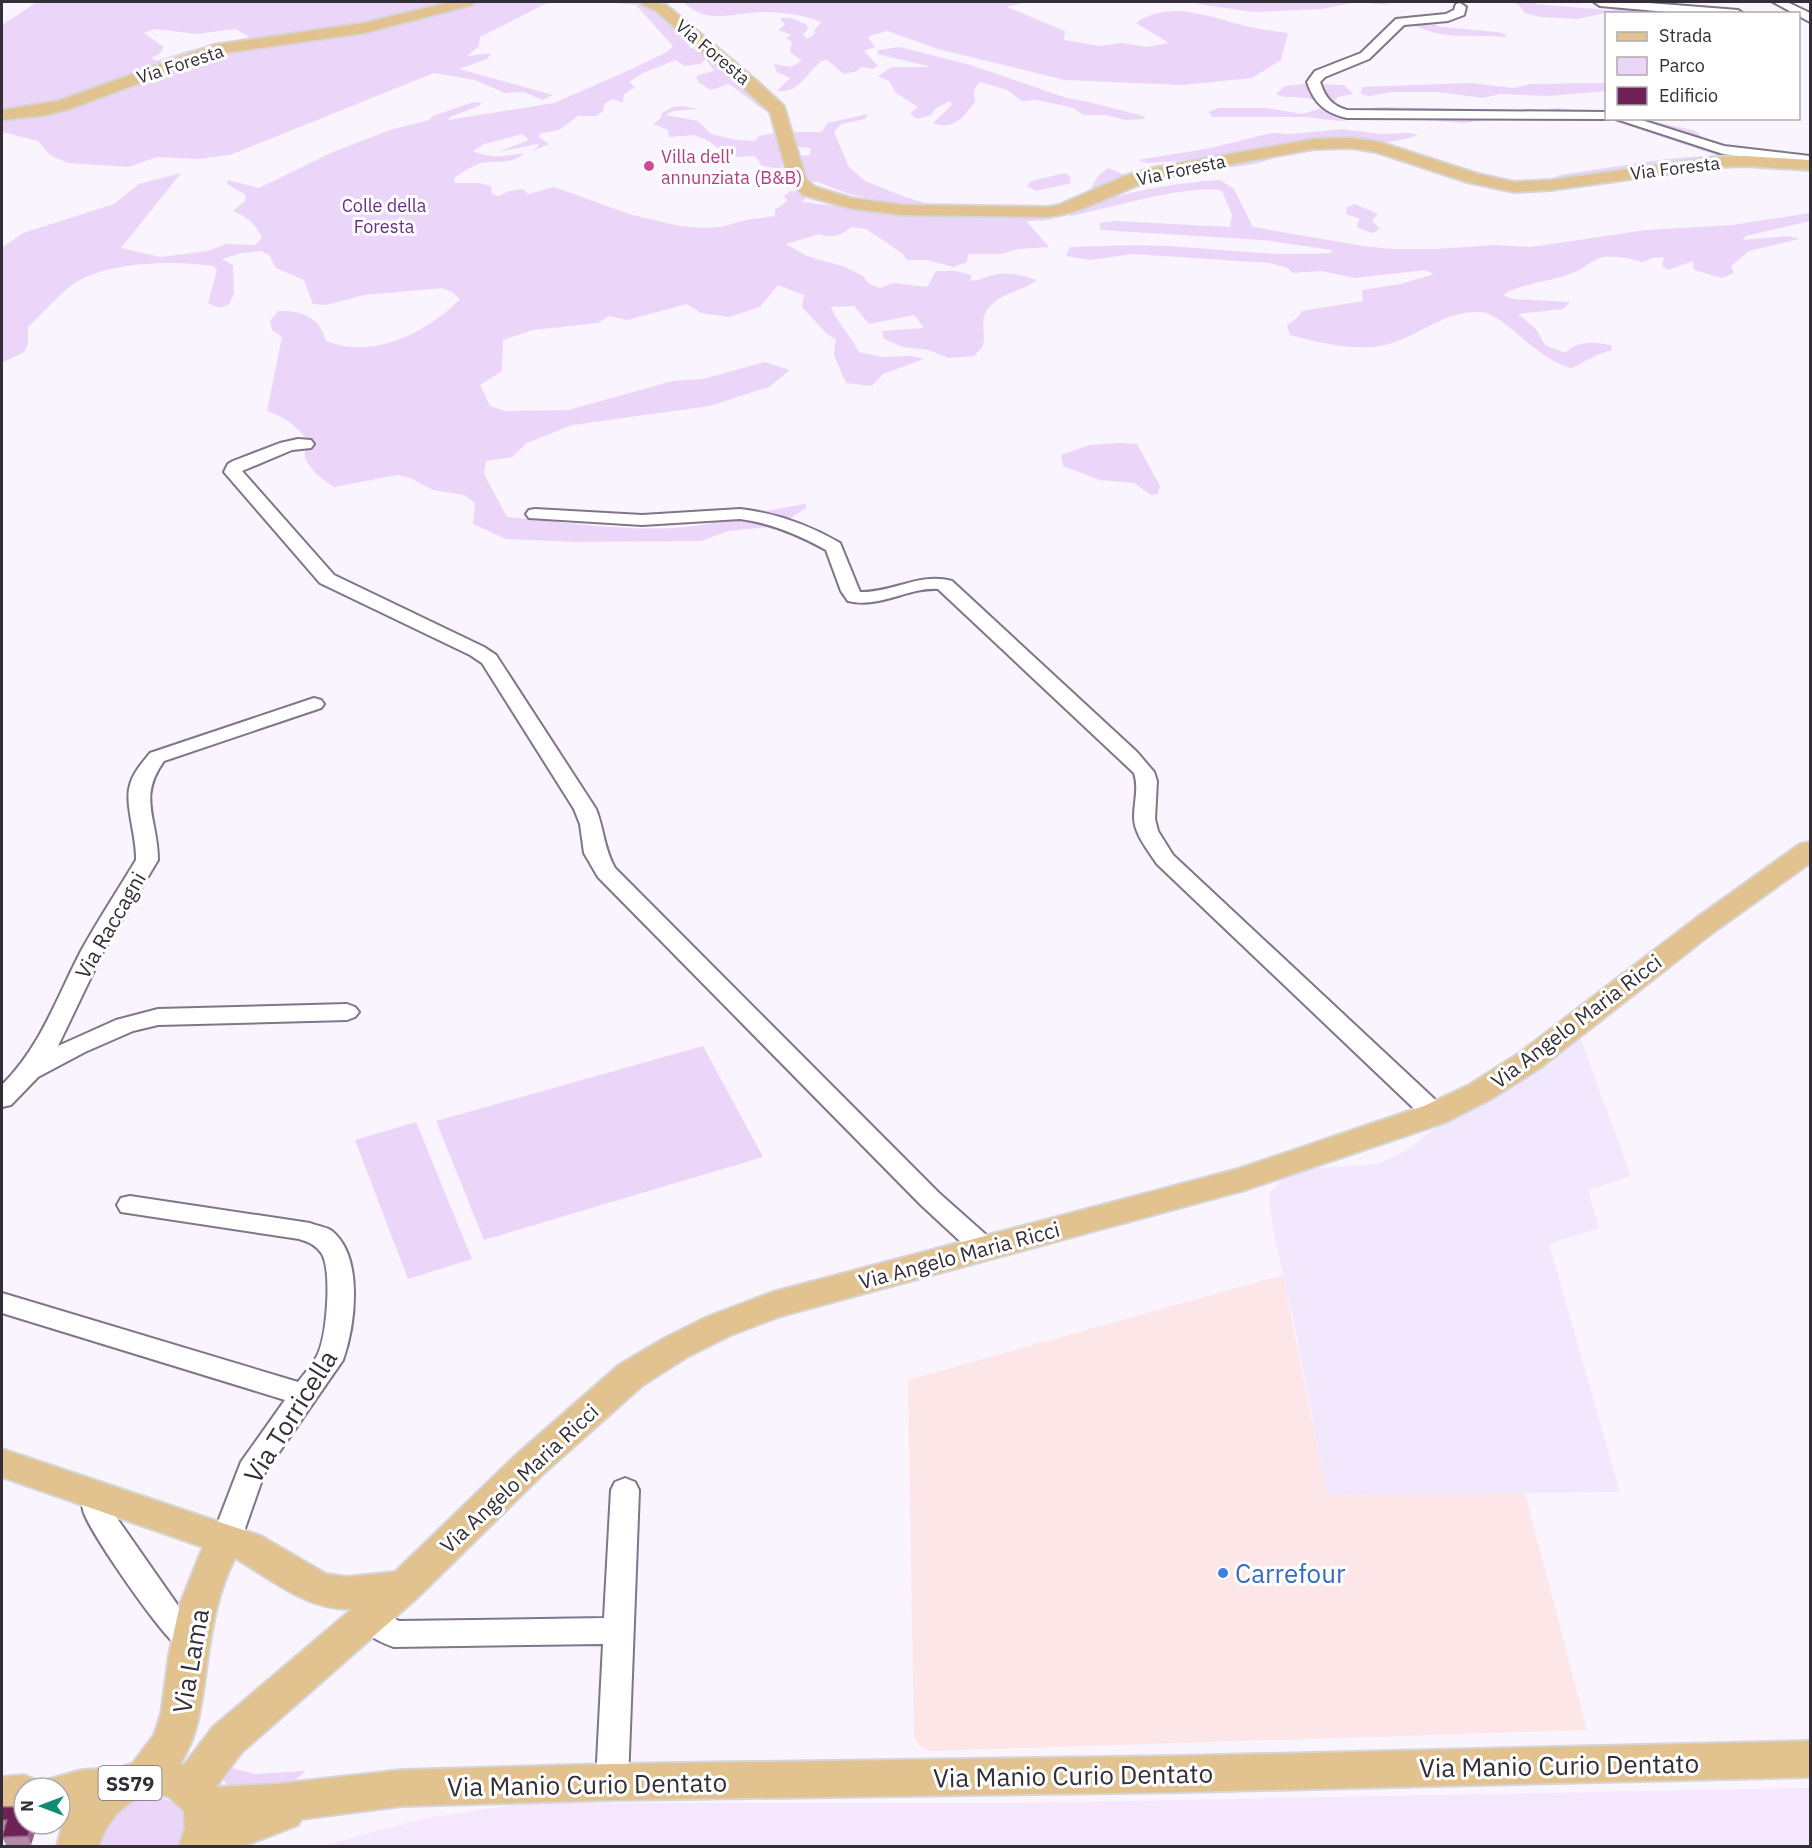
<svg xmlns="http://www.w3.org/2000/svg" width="1812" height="1848" viewBox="0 0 1812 1848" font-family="'IBM Plex Sans',sans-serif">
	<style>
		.commercial { fill: #fce6e8 }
		.industrial { fill: #f2e8fd }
		.built { fill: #f5e7fe }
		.green { fill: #ebd6f9; fill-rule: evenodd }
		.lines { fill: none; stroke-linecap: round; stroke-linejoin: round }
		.minor-casing { stroke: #817589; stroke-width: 4 }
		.major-casing { stroke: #d6d5d7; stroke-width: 4 }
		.minor { fill: #fff; fill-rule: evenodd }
		.major { fill: #e2c28e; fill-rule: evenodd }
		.wall { fill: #b48aaa }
		.shaded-wall { fill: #98608a }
		.building { fill: #6f2158; stroke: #98608a; stroke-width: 1.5 }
		.hotel-dot { fill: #d1479c; stroke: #fff; stroke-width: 2 }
		.shop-dot { fill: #3f7fe0; stroke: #fff; stroke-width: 2 }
		.labels { text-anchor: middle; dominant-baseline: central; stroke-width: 6; stroke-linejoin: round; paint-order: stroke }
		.far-street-label { font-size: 18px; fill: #332e37; stroke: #fff }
		.far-hotel-label { font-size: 18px; fill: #b23c85; stroke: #fff; text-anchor: start }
		.far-park-label { font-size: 18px; fill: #6b2c8b; stroke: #fff }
		.shield { fill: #fff; stroke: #706d73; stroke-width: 1.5 }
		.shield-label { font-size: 20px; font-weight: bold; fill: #332e37 }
		.street-label { font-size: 21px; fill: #332e37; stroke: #fff }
		.near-street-label { font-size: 26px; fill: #332e37; stroke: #fff }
		.near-shop-label { font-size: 26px; fill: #366cbe; stroke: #fff; text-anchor: start }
	</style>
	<rect width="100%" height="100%" fill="#f9f4fd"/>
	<path class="commercial" d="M1283,1275L1327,1496L1525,1493L1587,1730L930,1751L919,1745L914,1737L908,1380Z"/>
	<path class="industrial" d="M1580,1037L1631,1176L1588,1190L1599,1228L1549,1244L1620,1492L1327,1496L1294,1323L1275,1239L1269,1203L1270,1193L1287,1175L1301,1169L1378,1164L1407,1150L1440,1124L1503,1090Z"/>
	<path class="built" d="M1810,1788V1846H322L426,1818L526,1803H1023Z"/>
	<path class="green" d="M37,2H549L480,37L479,46L467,56L491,53L487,59L459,69L553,95L542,100L524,92L505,93L475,80L434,73L230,155L198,159L157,157L129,167L68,163L50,155L38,141L2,132V25ZM155,29L197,34L235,29L250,37L186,51L156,61L151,58L159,54L164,47L144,33Z
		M608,2H636L651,6L684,35L690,48L701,49L770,110L765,111L729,84L711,90L699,83L696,76L714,71L706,59L700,64L684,66L676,60L643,73L629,82L635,87L624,94L623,103L613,99L604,104V110L596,116H578L559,130L541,133L539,137L549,144L531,152L538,147V144L498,152L529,140L522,134L484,144L473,151C490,159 506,156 524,153C513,165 495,160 481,163C471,166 463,172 454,178L455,183H479L491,186L492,194L499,196L509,191L523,189L528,194L554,187L632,215L680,226L704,228L721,227L746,220L775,216V210L787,201L784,196L791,191L799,192L806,197L802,202L922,216L1011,217L1057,220L1026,221L1049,247L1018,249L1002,254H968L967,262L953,267L927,260H907L902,253L866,229L851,227C843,235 830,239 820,234L786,244L807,256L845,267L863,276L869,284L880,288L894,283L927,287L936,271H956L971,275V281C982,280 990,275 999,274C1012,272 1026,277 1037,280C1022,292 996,293 986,312C980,322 986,335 983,345C982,348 977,353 974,356L948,358L929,350L903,347L884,339L882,331L924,328L914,315L869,324L854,306L831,307C838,324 851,336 859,352L881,357L911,356L924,359L883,374L872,386L846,383L834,355L836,339L828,335L802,307L804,295L778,285L760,307L729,317L701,313L687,304L627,320L609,316L598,323L533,330L503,340L502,371L480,385L490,406L505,411L568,410L673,381L703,379L765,362L790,370L769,387L710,406L572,425L527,443L512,457L486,461L484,474L507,517C562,522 619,531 674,528C719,525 761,510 806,504V508L789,519L769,527L728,531L701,541L575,542L506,539L473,524L475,503L464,495L433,490L410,478L397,475L334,487L316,474L305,459V437C293,423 284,417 267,411L282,337L272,330L270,321L278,311C301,310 320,317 326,341C372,360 427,333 460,299L452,292L442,288L364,295L326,305L313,304L304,280L276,268L269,255L261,251L242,253L222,259L233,265L234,293L229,304L219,308L208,303L217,270L213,266C175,260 104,261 72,285C56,297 42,314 28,327V344L24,352L2,363V248L23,233L114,204L139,184L181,173L121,248L160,257L208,251L226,244L255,245L262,238C255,223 247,217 233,211L245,201L246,195L227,184L228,180L259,188L333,152L390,130L429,120L433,116L473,102L482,103L479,106L450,117L448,120L554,103L634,68L667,52L673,46L636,5Z
		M683,2H1026L1007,7L1065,31L1064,40L1099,46L1123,43L1146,47L1169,43L1136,23C1167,0 1208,16 1242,25C1257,29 1273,31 1288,33L1281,60L1252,78L1182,85L1065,80L938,49L887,31L869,36V39L875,47L864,51L878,66L872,69L861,67L857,71L844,74L826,59C807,68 802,94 777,91L790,78L777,72L774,64L791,67L802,61L790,52L792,42L786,38L792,35L778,30L785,25L780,18H791L807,25L808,28L803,35L807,39L815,34L814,31L821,22C803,15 783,12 764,12C734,12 708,26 683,2Z
		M1194,2H1381L1390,5L1355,2L1323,9L1254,12L1204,5Z
		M1509,2H1537L1535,4L1607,10L1643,7L1639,11L1606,13L1577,19L1540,17L1525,13L1518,4Z
		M1427,22L1441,27L1498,32L1506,35L1505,37C1471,34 1444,41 1412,24Z
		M900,47L970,65L1067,98L1089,102L1143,116L1145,119L1125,120L1106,115H1084L1073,108L1061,105L1036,100L1022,101L1007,90L980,82L974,90L975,102C963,117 954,131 933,123L952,105L950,101L935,109L931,115L917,119L910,113L918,107L896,93L889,81L878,76L892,67H932L877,54L879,50Z
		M1471,83L1513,88L1530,84L1606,83V91L1548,96L1500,94L1483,98L1438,92H1392L1369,96L1361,94L1362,87Z
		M1304,84L1344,85L1353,94L1338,97L1334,102C1317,103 1318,100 1305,98C1294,96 1286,99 1276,94L1285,86Z
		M684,106L697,109L673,111L666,115L698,121L711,134L736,140L755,141L759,136L775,133L783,161L781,169L762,166L755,156L733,157L720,150L709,141L694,135L669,137L668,130L653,124L661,118L662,113L673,107Z
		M1325,107L1349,110L1382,107L1541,110L1557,108L1597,112L1517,119L1499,118L1464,123L1388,117L1339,121L1306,117H1212L1209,112L1218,108H1267L1302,114Z
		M868,114L865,119L841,124L834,132L849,167L865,181L905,197L928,204L956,207L1042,206L1031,211L891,205C875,197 857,198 841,191C825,186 825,182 805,181L796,156L810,155L811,148C800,147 793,147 788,137L792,132H822L827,123Z
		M1614,119H1643L1696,131L1706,141L1732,148L1810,157V161L1769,159L1565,180L1553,179L1559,175L1666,159L1716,155L1614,121Z
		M1342,129L1380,134L1411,133L1418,135C1380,149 1340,140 1302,139L1292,143L1205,159L1147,163L1138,160L1211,148L1271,133L1291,134Z
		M1264,156L1276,157C1255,167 1232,166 1210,170C1197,172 1184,176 1171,178L1168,174Z
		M1108,168L1125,175L1122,179L1093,191L1091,188L1098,176Z
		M1065,173L1070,176L1071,183L1036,191L1027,186L1031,181Z
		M1220,180L1234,189L1253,227L1363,246L1392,249H1437L1495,245L1531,247L1646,230L1732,225L1810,213V221L1746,236L1743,240L1789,236L1799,239L1749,251L1731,266L1734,273L1722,278L1694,270L1693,261L1668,270L1662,266L1664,257L1652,258L1642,262C1630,258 1617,256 1604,257C1594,258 1584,268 1575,272C1551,282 1524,282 1503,295L1512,299L1570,302L1563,309L1518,314L1536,329L1545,345L1565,353C1580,340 1592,342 1611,345L1612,350C1596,354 1586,361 1572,368C1535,360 1505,313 1480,312C1448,311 1426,330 1398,341C1364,354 1325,344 1290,335L1287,325L1297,318L1302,311L1363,301L1362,290L1401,284L1434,274L1425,270L1355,278L1321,271L1292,273L1288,268L1269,263L1132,254L1091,260L1066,256L1070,247C1102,246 1134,244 1166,246C1221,249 1276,257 1331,253L1332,250L1263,240L1100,230V223L1115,221L1230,227L1232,215L1222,191C1191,183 1106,209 1071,216L1066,213C1114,194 1168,183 1220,180Z
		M1355,204L1378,214L1372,221L1380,229L1372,233L1358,228L1357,224L1360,219L1346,214L1347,207Z
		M1119,443L1137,444L1160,486L1158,494L1151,495L1134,483L1100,480L1063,466L1061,455L1090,445Z
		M703,1046L763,1157L484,1240L436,1121Z
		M416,1122L472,1259L408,1279L355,1140Z
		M224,1766L255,1774L305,1771C290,1791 249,1791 226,1784L222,1776Z
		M147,1796C179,1797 194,1816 178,1846H100C101,1820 122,1803 147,1796Z"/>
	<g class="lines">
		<defs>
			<path id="minor" d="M1594,2H1636L1738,10L1744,14H1690L1600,6Z
				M1773,2H1787L1810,13V22Z
				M1460,3L1466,7L1464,15L1448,21L1404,25L1369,59L1325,77L1320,82C1325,97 1332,106 1347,110L1606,112V118L1611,119L1347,118C1325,113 1314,103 1307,82L1315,71L1361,53L1396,19L1446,14L1454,10L1456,4Z
				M1613,118H1635L1724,146L1810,156V164L1723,154Z
				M298,439L311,440L314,444L311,448L292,450L242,471L334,575L484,647L496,655L596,809C604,829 604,849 615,868L939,1193L993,1241L997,1248L993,1255L984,1258L975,1255L921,1205L598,877L584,853L580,824L574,809L482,663L470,655L320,583L224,472L228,464L233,461L280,443Z
				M535,509L642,515L740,509C776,513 809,525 840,543L860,592C893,593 919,572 952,581L1137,752L1154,772L1157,781L1155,819L1158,831L1173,855L1444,1108L1447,1114L1444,1120L1435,1122L1426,1120L1157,864C1148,850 1134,834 1134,817C1134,802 1139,788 1134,773L938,589C908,587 880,609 848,601L841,591L826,550C799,535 771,523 740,519L642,525L529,518L526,514L529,510Z
				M314,698L321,700L324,704L321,708L164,761C137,798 158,819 158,860L104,950L58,1046L116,1020L158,1009L347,1004L355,1007L359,1012L355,1017L347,1020L158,1025L133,1031L85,1052L38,1077L11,1105L2,1107V1085C41,1046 56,999 81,951C98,920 118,890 136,860C137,837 124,803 130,785C133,773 142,763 150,753Z
				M130,1196L310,1223C317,1226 327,1227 332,1231C364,1257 355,1326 343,1360L264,1474L241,1540L236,1549L226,1552L216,1549L211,1540L241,1462L285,1400L2,1313V1293L298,1382C304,1374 312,1365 317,1356C327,1337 332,1272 322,1254C316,1245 309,1242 299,1239L121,1212L117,1205L121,1198Z
				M625,1478L635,1482L639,1490L628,1782L623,1792L612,1796L601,1792L596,1782L603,1644L394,1647C379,1642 361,1633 354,1618L358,1609L369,1605L399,1621L604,1618L611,1490L615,1482Z
				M97,1484L107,1488L111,1496L114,1514L179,1607L202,1630L206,1639L202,1648C194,1651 188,1653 180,1648C162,1637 88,1530 83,1510C81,1501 83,1495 87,1488Z"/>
			<path id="major" d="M451,2H475L472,5L364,33L217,54L70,109L47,115L2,120V110L58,101L214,45L364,23Z
				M641,2L665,4L757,81L784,106L806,179L815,187L851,198L902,205L1048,207L1059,205L1125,176L1153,168L1314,139L1351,138L1379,142L1478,174L1514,182L1551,180L1718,157L1746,156L1810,160V170L1746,166L1718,167L1551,190L1514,192L1467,182L1376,152L1351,148L1314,149L1161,177C1123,188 1088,212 1048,217L902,215L849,208L803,195L789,181L770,112L655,10L643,5Z
				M1810,842V863L1715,931L1540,1068L1491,1099L1446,1122L1245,1190L781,1316L731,1335L687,1357L643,1385L542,1475L418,1597L241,1753L216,1787L277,1784L402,1770L612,1764L1182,1756L1810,1741V1777L1182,1792L612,1800L402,1806L301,1819L298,1825L244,1846H179L185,1828L184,1811L169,1797C136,1786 107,1817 99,1846H57L62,1827L71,1809L60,1811V1788H42L46,1780L82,1770L120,1768L133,1763L154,1735L161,1714L169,1655L180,1604L203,1547L2,1477V1449L261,1536L326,1574L347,1577L395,1572L516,1455L619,1365L663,1339L707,1317L773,1292L1238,1169L1424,1106L1469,1085L1518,1054L1695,919L1800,844ZM235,1558C271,1579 308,1611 352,1609L213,1727L184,1765L180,1764C199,1734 201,1705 206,1671C211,1633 217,1592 235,1558Z
				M24,1775L38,1781L42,1788H24V1813H2V1777Z"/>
		</defs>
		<use href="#minor" class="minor-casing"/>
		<use href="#major" class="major-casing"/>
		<use href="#minor" class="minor"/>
		<use href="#major" class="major"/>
	</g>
	<path class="wall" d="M2,1807H21L31,1845H6L2,1837L4,1828H2Z"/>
	<path class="shaded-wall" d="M32,1824H38L31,1845L28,1836Z"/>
	<path class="building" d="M23,1796H24V1824H32L28,1836L2,1837L7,1820H2V1807H21Z"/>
	<circle class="hotel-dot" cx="649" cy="166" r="6"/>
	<circle class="shop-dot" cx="1223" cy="1573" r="6"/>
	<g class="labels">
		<g class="far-street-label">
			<text transform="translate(713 52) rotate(40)">Via Foresta</text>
			<text transform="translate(180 64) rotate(-18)">Via Foresta</text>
			<text transform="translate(1675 168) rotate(-7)">Via Foresta</text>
			<text transform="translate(1181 170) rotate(-12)">Via Foresta</text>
		</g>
		<g class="far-hotel-label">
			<text x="661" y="156">Villa dell'<tspan x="661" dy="21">annunziata (B&amp;B)</tspan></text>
		</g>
		<g class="far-park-label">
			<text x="384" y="205">Colle della<tspan x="384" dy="21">Foresta</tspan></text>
		</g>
		<rect class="shield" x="98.5" y="1766" width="63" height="34" rx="4.5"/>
		<g class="shield-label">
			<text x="130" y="1783">SS79</text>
		</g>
		<g class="street-label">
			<text transform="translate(110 925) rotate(-60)">Via Raccagni</text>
			<text transform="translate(1576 1021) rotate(-37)">Via Angelo Maria Ricci</text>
			<text transform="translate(959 1255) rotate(-15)">Via Angelo Maria Ricci</text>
			<text transform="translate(519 1478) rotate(-43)">Via Angelo Maria Ricci</text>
		</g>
		<g class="near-street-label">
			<text transform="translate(290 1416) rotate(-58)">Via Torricella</text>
			<text transform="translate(190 1661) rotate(-80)">Via Lama</text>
			<text transform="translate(1559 1765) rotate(-1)">Via Manio Curio Dentato</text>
			<text transform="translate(1073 1775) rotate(-1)">Via Manio Curio Dentato</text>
			<text transform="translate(587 1784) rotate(-1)">Via Manio Curio Dentato</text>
		</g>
		<g class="near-shop-label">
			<text x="1235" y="1573">Carrefour</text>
		</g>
	</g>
	<rect width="1812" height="1848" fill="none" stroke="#332e37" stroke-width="6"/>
	<rect x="1605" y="12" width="195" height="108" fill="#ffffff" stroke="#adabaf" stroke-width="1.5"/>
	<rect x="1617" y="32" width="30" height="9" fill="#e2c28e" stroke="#adabaf" stroke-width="1.5"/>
	<text x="1659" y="42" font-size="18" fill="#332e37">Strada</text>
	<rect x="1617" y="57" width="30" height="18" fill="#ebd6f9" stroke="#adabaf" stroke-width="1.5"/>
	<text x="1659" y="72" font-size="18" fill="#332e37">Parco</text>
	<rect x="1617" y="87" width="30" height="18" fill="#6f2158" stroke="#adabaf" stroke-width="1.5"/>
	<text x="1659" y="102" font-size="18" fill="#332e37">Edificio</text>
	<g transform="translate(42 1806) rotate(270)"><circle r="28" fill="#ffffff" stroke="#adabaf" stroke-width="1.5"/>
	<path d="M0-4.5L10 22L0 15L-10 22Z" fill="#108e74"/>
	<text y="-9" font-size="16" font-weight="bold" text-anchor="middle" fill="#332e37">N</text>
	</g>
</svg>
